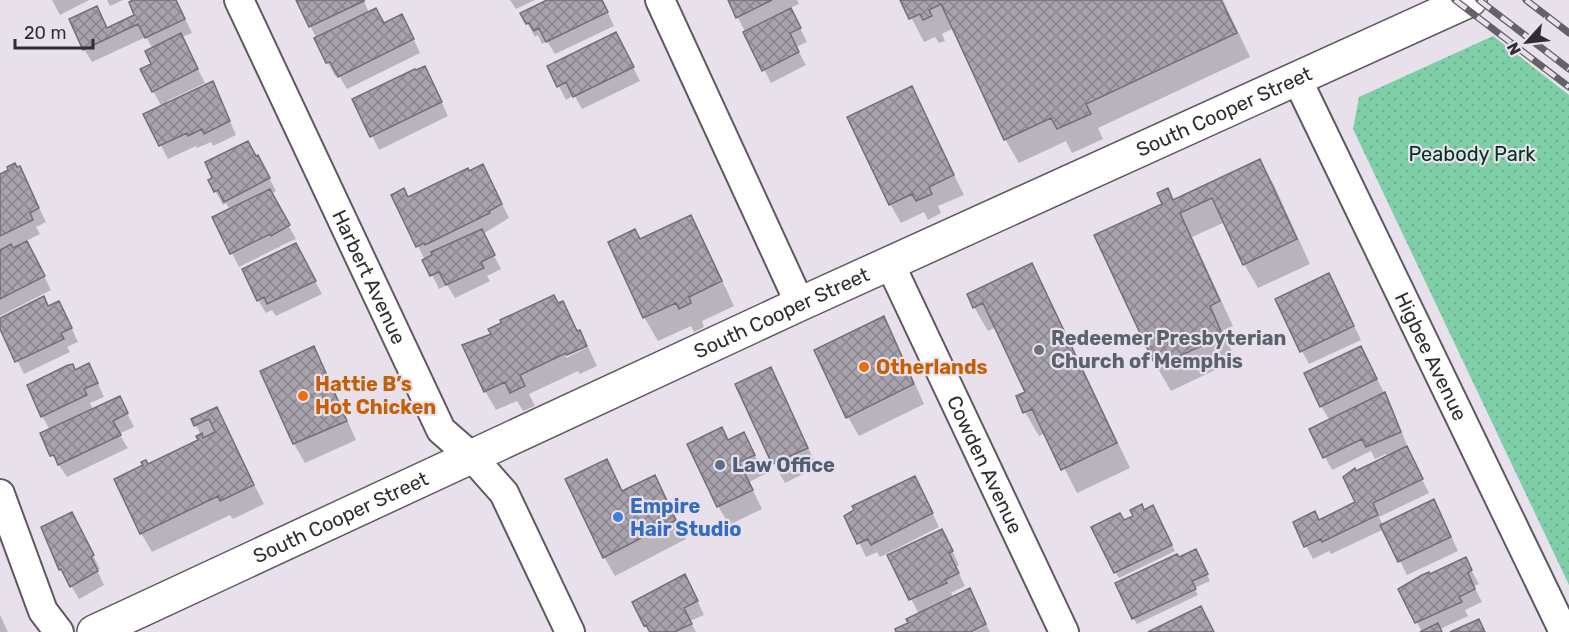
<svg xmlns="http://www.w3.org/2000/svg" width="1569" height="632" viewBox="0 0 1569 632" font-family="Rubik,sans-serif">
	<style>
		.grass { fill: url(#grass-dots) }
		.shadow { fill: #0003 }
		.building { fill: url(#building-cross-hatch); stroke: #746e78; stroke-width: 1.5 }
		.lines { fill: none; stroke-linecap: round; stroke-linejoin: round }
		.street-casing { stroke: #5e5962; stroke-width: 32 }
		.secondary-casing { stroke: #5e5962; stroke-width: 36 }
		.street { stroke: #fff; stroke-width: 28 }
		.secondary { stroke: #fff; stroke-width: 33 }
		.rail-casing { stroke: #666168; stroke-width: 7 }
		.rail { stroke: #e8e1ec; stroke-width: 4.5; stroke-dasharray: 14; stroke-linecap: butt }
		.worship-dot { fill: #6b7280; stroke: #e8e1ec; stroke-width: 2 }
		.food-dot { fill: #e8710a; stroke: #e8e1ec; stroke-width: 2 }
		.service-dot { fill: #5c6f8a; stroke: #e8e1ec; stroke-width: 2 }
		.shop-dot { fill: #3f7fe0; stroke: #e8e1ec; stroke-width: 2 }
		.labels { text-anchor: middle; dominant-baseline: central; stroke-width: 4.5; stroke-linejoin: round; paint-order: stroke }
		.street-label { font-size: 20px; fill: #312e33; stroke: #e8e1ec }
		.park-label { font-size: 20px; fill: #003220; stroke: #e8e1ec }
		.worship-label { font-size: 20px; font-weight: bold; fill: #5b616d; stroke: #e8e1ec; text-anchor: start }
		.food-label { font-size: 20px; font-weight: bold; fill: #c56008; stroke: #e8e1ec; text-anchor: start }
		.service-label { font-size: 20px; font-weight: bold; fill: #4e5e75; stroke: #e8e1ec; text-anchor: start }
		.shop-label { font-size: 20px; font-weight: bold; fill: #366cbe; stroke: #e8e1ec; text-anchor: start }
	</style>
	<defs>
		<pattern id="grass-dots" width="8" height="8" patternUnits="userSpaceOnUse" patternTransform="scale(1.5)"><rect width="8" height="8" fill="#7ecea7"/><path d="M2 2h.1M6 6h.1" fill="none" stroke="#6db190" stroke-width="1.8" stroke-linecap="round"/></pattern>
		<pattern id="building-cross-hatch" width="8" height="8" patternUnits="userSpaceOnUse" patternTransform="scale(1.5)"><rect width="8" height="8" fill="#a8a2ac"/><path d="M0 0l8 8M0 8l8-8" fill="none" stroke="#89848d"/></pattern>
	</defs>
	<rect width="100%" height="100%" fill="#e8e1ec"/>
	<path class="grass" d="M1493,36L1569,95V585L1353,129L1359,97Z"/>
	<path class="shadow" d="M52,0H89L60,15Z
		M107,0H123L110,6Z
		M136,0H176L192,33L182,37L205,83L167,101L169,104L213,83L236,135L213,146L211,142L197,148L196,146L168,159L145,115L162,107L153,91V49L146,37L92,62L84,49L96,8L108,30L136,16Z
		M298,0H366L364,1L369,13L384,24L409,29L420,53L347,89L338,74L335,76L328,63Z
		M510,0H535L516,9Z
		M550,0H602L614,26L555,54L547,41L542,44L538,35L535,37L527,23Z
		M729,0H797L799,4L790,8L807,42L796,47L806,65L771,83Z
		M902,0H1223L1250,57L1098,128L1103,139L1072,153L1066,141L1019,163L1005,139L954,28L942,34L945,41L939,43L935,37L924,42Z
		M623,47L640,81L582,109L574,95L566,100L549,67Z
		M432,82L448,116L379,150L354,99Z
		M911,88L964,195L938,206L941,213L928,220L924,212L901,223L890,204Z
		M256,158L265,170L276,191L271,194L296,239L280,246V248L279,247L239,267L214,218L230,210L226,203L223,205L210,181Z
		M1260,161L1274,185L1310,264L1258,288L1244,264L1225,222L1192,237L1233,326L1222,331L1236,360L1171,391L1157,367L1096,236L1164,205L1167,190L1174,201Z
		M469,172L490,179L509,218L483,234L501,269L487,276L490,281L455,298L447,285L439,289L393,195L408,199Z
		M0,176L26,181L46,222L36,227L40,234L26,241L51,290L0,316Z
		M690,217L704,241L734,306L702,321L704,327L694,332L691,326L658,341L644,317L640,240Z
		M303,258L322,294L276,316L272,310L266,313L258,300Z
		M1031,265L1045,289L1130,468L1077,493L1046,433L1039,436L1025,412L1018,397L1027,392L996,327L988,331L974,307Z
		M1336,288L1361,340L1309,364L1302,351Z
		M562,303L586,345L566,354V358L588,347L597,366L580,374L578,371L529,394L535,406L523,411L517,401L496,410L485,391L472,344Z
		M49,307L66,316L78,342L67,347L70,352L24,374L0,325V319Z
		M883,318L894,337L924,404L859,436L848,417Z
		M313,348L324,367L356,440L305,463L294,444L262,372Z
		M1368,361L1392,408L1407,445L1405,446L1429,493L1379,517L1383,525L1441,514L1458,551L1407,575L1384,529L1331,554L1329,551L1313,559L1306,546L1320,521L1357,503L1355,473L1388,457L1386,454L1375,459L1371,451L1332,470L1325,457L1330,421L1321,406Z
		M770,369L781,388L817,467L785,483L774,464L737,385Z
		M75,372L96,379L104,397L90,403L93,410L119,397L134,427L119,434L128,448L67,477L52,455L50,430L42,416Z
		M216,409L264,504L233,519L230,515L152,552L141,533L200,440L201,435L193,420Z
		M744,434L765,474L749,482L762,509L729,525L718,506Z
		M606,461L623,492L655,477L686,539L615,576L604,557Z
		M922,491L939,527L880,557L877,552L866,557L846,516Z
		M1144,511L1156,514L1175,551L1119,578L1115,572L1124,521Z
		M79,527L100,569L97,570L104,585L79,599L61,569Z
		M949,544L959,565L956,567L965,586L951,593L954,598L969,590L990,632H898L910,624L919,614L889,556Z
		M1199,557L1210,581L1194,588L1198,595L1137,624L1133,618L1179,559Z
		M1465,559L1479,584L1474,586L1482,602L1465,610L1468,616L1440,629L1442,632H1422L1400,589Z
		M692,589L704,615L690,621L696,632H649L645,625Z
		M0,615L8,632H0Z"/>
	<path class="building" d="M133,0H176L185,19L145,38L138,24L83,50L69,19L97,6L107,28L134,15L129,2Z
		M296,0H363L364,1L309,27Z
		M547,0H602L608,12L546,42L539,28L534,31L529,23L526,24L520,13Z
		M728,0H772L736,18Z
		M900,0H1221L1237,33L1086,104L1091,114L1057,129L1051,118L1004,140L941,4L929,10L932,16L923,20L920,14L909,19Z
		M376,8L384,23L402,14L414,39L338,77L330,62L326,63L314,38Z
		M791,8L801,28L790,33L799,52L762,71L743,32Z
		M616,32L634,67L573,97L566,82L557,87L547,66Z
		M181,33L198,69L152,92L140,69L151,64L145,51Z
		M425,66L442,102L370,137L352,99L415,69L416,70Z
		M213,81L230,121L204,134L202,129L188,136L187,133L159,146L143,114Z
		M912,86L954,175L929,187L932,194L916,201L912,194L889,205L847,117Z
		M248,141L256,156L258,155L270,178L224,202L218,190L214,192L208,180L212,178L205,162Z
		M1260,159L1297,239L1243,265L1212,198L1180,213L1220,301L1210,306L1223,336L1156,367L1094,235L1162,204L1157,193L1168,188L1173,200Z
		M15,163L17,167L20,166L39,208L30,213L33,220L0,236V174L8,170L7,167Z
		M483,164L502,204L489,211L490,213L425,245L424,243L416,247L391,195L404,188L408,197L468,168L469,171Z
		M270,189L290,225L271,236L270,234L230,254L212,217Z
		M691,215L722,281L689,297L691,303L679,309L676,303L643,318L608,242L635,229L640,239Z
		M482,229L495,255L481,262L484,268L446,285L439,272L430,276L422,260L432,255L431,252Z
		M27,241L45,276L0,299V250L11,244L13,248Z
		M296,243L316,281L267,304L264,297L257,301L242,269Z
		M1032,263L1117,443L1061,470L1032,409L1023,413L1016,396L1025,392L983,303L973,308L967,294Z
		M1329,273L1354,326L1300,352L1275,299Z
		M554,295L558,303L563,301L577,331L580,330L587,346L567,355L566,353L520,375L525,386L510,393L505,382L484,392L462,345L491,334L488,329L501,323L500,320Z
		M44,296L48,306L59,301L72,328L61,333L64,339L15,362L0,329V318Z
		M884,316L914,384L846,418L814,350Z
		M314,346L347,421L293,444L260,371Z
		M1361,346L1377,379L1320,407L1304,373Z
		M89,363L98,383L84,389L87,395L41,417L27,385L68,365L73,364L75,370Z
		M771,367L808,448L772,464L735,384Z
		M1385,392L1401,432L1366,447L1362,439L1323,458L1309,429Z
		M120,396L128,413L113,421L121,435L58,465L54,455L50,456L40,433Z
		M217,407L254,485L220,501L218,496L140,534L114,479L143,465L141,462L146,460L148,464L198,440L196,436L202,433L203,438L215,432L209,419L194,426L191,419Z
		M722,427L728,440L744,432L755,455L739,462L753,490L717,507L687,444Z
		M1407,446L1423,479L1373,503L1378,515L1322,542L1321,539L1304,547L1293,522L1315,511L1319,520L1355,502L1343,477L1355,468L1356,471Z
		M607,459L622,491L655,475L676,520L603,558L565,479Z
		M915,476L933,513L871,545L868,539L857,544L844,516L854,510L852,506Z
		M1434,499L1451,537L1398,562L1380,525Z
		M1142,504L1144,510L1153,505L1172,545L1114,573L1091,527L1120,513L1124,520L1133,516L1130,510Z
		M72,512L94,555L91,557L98,571L70,587L61,569L59,570L41,527Z
		M942,529L953,551L949,553L959,573L945,580L947,583L909,600L887,555Z
		M1196,549L1208,574L1192,581L1196,589L1132,619L1115,583L1177,554L1179,557Z
		M1466,557L1472,570L1468,573L1475,589L1459,597L1462,602L1415,623L1398,589L1422,575L1429,572L1430,574Z
		M685,574L698,601L684,608L692,624L674,632H650L646,625L644,626L632,602Z
		M970,588L986,624L970,632H896L895,629L908,623L906,619Z
		M1201,606L1214,632H1148Z
		M1479,619L1485,632H1450Z
		M1438,623L1442,632H1420Z"/>
	<g class="lines">
		<defs>
			<g id="street">
				<path id="s1" d="M239,0L441,430L473,458L504,493L570,632"/>
				<path d="M660,0L800,304"/>
				<path id="s2" d="M1297,79L1564,632"/>
				<path id="s3" d="M890,264L1064,632"/>
				<path d="M0,494L43,611L59,632"/>
			</g>
			<g id="secondary">
				<path id="s4" d="M94,632L800,304L1470,0"/>
			</g>
		</defs>
		<use href="#street" class="street-casing"/>
		<use href="#secondary" class="secondary-casing"/>
		<use href="#street" class="street"/>
		<use href="#secondary" class="secondary"/>
		<defs>
			<path id="rail" d="M1455,0L1569,87
				M1479,0L1569,69
				M1526,0L1569,33"/>
		</defs>
		<use href="#rail" class="rail-casing"/>
		<use href="#rail" class="rail"/>
	</g>
	<circle class="worship-dot" cx="1039" cy="350" r="6"/>
	<g class="food-dot">
		<circle cx="864" cy="367" r="6"/>
		<circle cx="303" cy="396" r="6"/>
	</g>
	<circle class="service-dot" cx="720" cy="465" r="6"/>
	<circle class="shop-dot" cx="618" cy="517" r="6"/>
	<g class="labels">
		<g class="street-label">
			<text stroke="none"><textPath href="#s4" startOffset="1244">South Cooper Street</textPath></text>
			<text stroke="none"><textPath href="#s1" startOffset="306">Harbert Avenue</textPath></text>
			<text stroke="none"><textPath href="#s4" startOffset="758">South Cooper Street</textPath></text>
			<text stroke="none"><textPath href="#s2" startOffset="308">Higbee Avenue</textPath></text>
			<text stroke="none"><textPath href="#s3" startOffset="222">Cowden Avenue</textPath></text>
			<text stroke="none"><textPath href="#s4" startOffset="272">South Cooper Street</textPath></text>
		</g>
		<g class="park-label">
			<text x="1472" y="154">Peabody Park</text>
		</g>
		<g class="worship-label">
			<text x="1051" y="338">Redeemer Presbyterian<tspan x="1051" dy="23">Church of Memphis</tspan></text>
		</g>
		<g class="food-label">
			<text x="876" y="367">Otherlands</text>
			<text x="315" y="384">Hattie B’s<tspan x="315" dy="23">Hot Chicken</tspan></text>
		</g>
		<g class="service-label">
			<text x="732" y="465">Law Office</text>
		</g>
		<g class="shop-label">
			<text x="630" y="506">Empire<tspan x="630" dy="23">Hair Studio</tspan></text>
		</g>
	</g>
	<g transform="translate(1527 42) rotate(243)" stroke="#e8e1ec" stroke-width="4.5" paint-order="stroke">
	<path d="M0-4.5L10 22L0 15L-10 22Z" fill="#312e33"/>
	<text y="-9" font-size="16" font-weight="bold" text-anchor="middle" fill="#312e33">N</text>
	</g>
	<path d="M15 39v9h78v-9" fill="none" stroke="#312e33" stroke-width="3"/>
	<text x="24" y="39" font-size="18" fill="#312e33" stroke="#e8e1ec" stroke-width="4.5" paint-order="stroke">20 m</text>
</svg>
